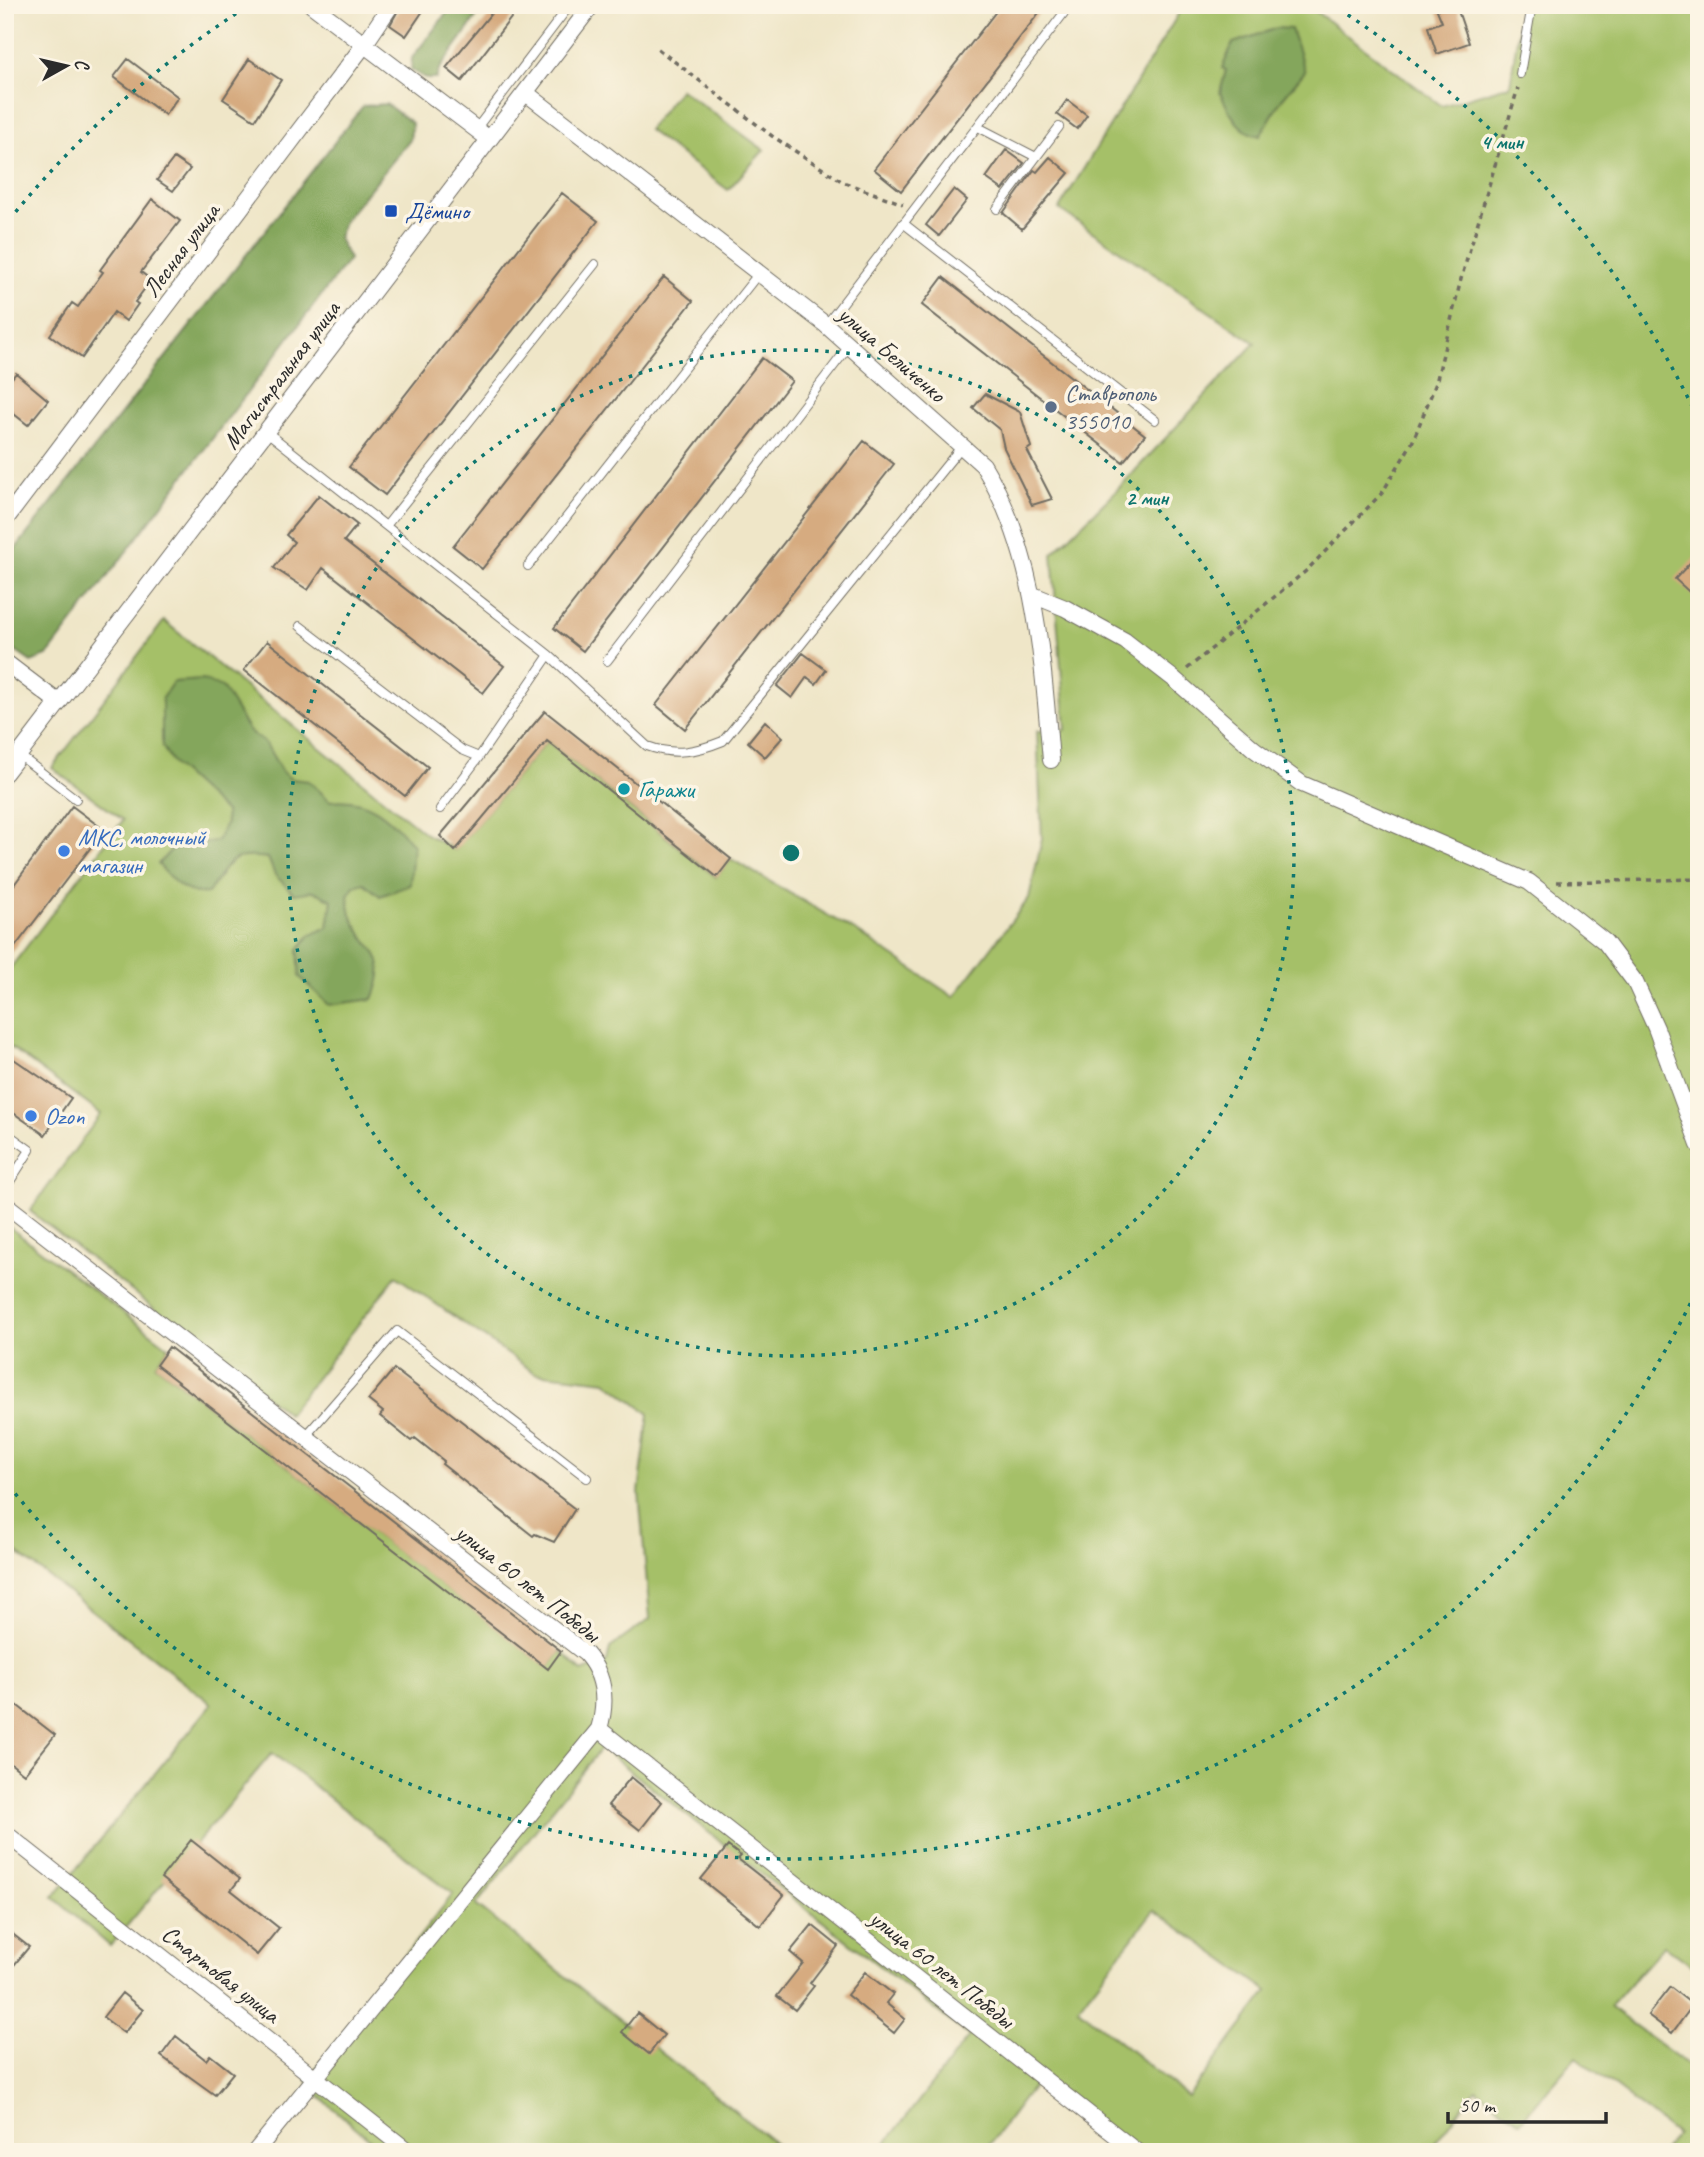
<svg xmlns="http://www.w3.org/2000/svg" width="1704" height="2157" viewBox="0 0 1704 2157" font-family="Caveat,sans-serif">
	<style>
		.green { fill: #a5c067; stroke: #687649; stroke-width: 2; fill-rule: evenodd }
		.forest { fill: #84a65c; stroke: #586844; stroke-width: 2 }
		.building { fill: #d6ab80 }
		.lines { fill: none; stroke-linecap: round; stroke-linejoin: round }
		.service-casing { stroke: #706c62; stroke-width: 10 }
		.minor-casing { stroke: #706c62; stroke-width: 18 }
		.path { stroke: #706c62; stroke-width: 3.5; stroke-dasharray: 5 5; stroke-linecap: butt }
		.service { stroke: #fff; stroke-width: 8 }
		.minor { stroke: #fff; stroke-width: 16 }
		.ring { fill: none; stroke: #0f766e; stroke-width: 3.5; stroke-dasharray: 3.5 7 }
		.transit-dot { fill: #1a4fb4; stroke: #fcf5e5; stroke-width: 2.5 }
		.service-dot { fill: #5c6f8a; stroke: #fcf5e5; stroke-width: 2.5 }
		.culture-dot { fill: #0f9aa8; stroke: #fcf5e5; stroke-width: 2.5 }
		.shop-dot { fill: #3f7fe0; stroke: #fcf5e5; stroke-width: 2.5 }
		.labels { text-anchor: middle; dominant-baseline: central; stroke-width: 7; stroke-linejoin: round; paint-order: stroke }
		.transit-label { font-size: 24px; fill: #164399; stroke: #fcf5e5; text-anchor: start }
		.street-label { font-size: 24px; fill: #2b2b2b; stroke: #fcf5e5 }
		.service-label { font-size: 24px; fill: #4e5e75; stroke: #fcf5e5; text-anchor: start }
		.culture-label { font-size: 24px; fill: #0d838f; stroke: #fcf5e5; text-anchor: start }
		.shop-label { font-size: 24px; fill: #366cbe; stroke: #fcf5e5; text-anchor: start }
		.centre { fill: #0f766e; stroke: #fcf5e5; stroke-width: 3.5 }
		.ring-label { font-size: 21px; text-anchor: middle; font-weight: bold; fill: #0f766e; stroke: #fcf5e5; stroke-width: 7; stroke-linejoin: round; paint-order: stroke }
	</style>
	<rect width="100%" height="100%" fill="#fcf5e5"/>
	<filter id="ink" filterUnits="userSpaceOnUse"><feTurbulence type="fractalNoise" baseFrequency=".0143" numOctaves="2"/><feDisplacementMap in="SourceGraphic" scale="14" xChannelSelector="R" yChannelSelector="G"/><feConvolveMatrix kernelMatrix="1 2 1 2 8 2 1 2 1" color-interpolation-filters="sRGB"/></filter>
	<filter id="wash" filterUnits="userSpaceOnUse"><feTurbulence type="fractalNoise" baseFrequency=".00686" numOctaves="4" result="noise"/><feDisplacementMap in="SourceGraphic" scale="28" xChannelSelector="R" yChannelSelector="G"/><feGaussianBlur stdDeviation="1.57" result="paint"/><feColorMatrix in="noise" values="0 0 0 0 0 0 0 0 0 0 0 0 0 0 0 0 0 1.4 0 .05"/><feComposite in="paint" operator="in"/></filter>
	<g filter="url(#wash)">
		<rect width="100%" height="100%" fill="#efe6c8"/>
		<path class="green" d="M1184,5H1307L1442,106L1510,85L1522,5H1699V1971L1664,1945L1609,2007L1699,2073V2152H1663L1676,2134L1576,2057L1520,2122L1476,2089L1428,2152H1120L1035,2084L984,2152H879L969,2036L601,1748L476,1905L786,2152H385L321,2098L307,2080L453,1894L272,1753L110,1946L53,1897L212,1704L5,1543V1224L169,1347L156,1365L548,1668L561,1651L582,1672L607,1662L610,1648L650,1619L639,1492L649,1414L606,1381L535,1373L396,1276L288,1414L30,1211L101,1114L5,1043V975L123,820L52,768L164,621L426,834L455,850L547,741L716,877L731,859L860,934L954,997L1029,898L1042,839L1037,731L1066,730L1052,554L1116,491L1255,343L1059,209ZM1227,69L1305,71L1281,100L1260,136L1220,93ZM1154,1910L1268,1991L1188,2097L1078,2008Z
			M680,89L764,150L728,190L648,130Z"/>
		<path class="forest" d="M453,5H485L439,70L436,79H427L411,70L412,58Z
			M1277,28L1291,29L1305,71L1281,100L1260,136C1237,132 1230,112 1220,93L1226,70L1222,68L1233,43Z
			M386,104L412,123L410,140L345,219L338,238L349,259L47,656L31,662L5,644V562L363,106Z
			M202,680L222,687L249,731L266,744L282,772L291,779L309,781L330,801C370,796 389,818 413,845L410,885L380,896L364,883L354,886L348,895C349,902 349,911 352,917C368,954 393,952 373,999L329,1005L300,977L298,950L310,935L328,927L332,900L314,891L294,894L275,875L268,858C227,853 231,861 208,893C184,896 172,880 158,864L171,850L217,841L226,823L225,812L174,765L162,746V698L173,682Z"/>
		<g id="blocks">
			<path class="building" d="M401,5H427L406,36L390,25Z
				M498,5H521L462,81L446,68Z
				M1001,5H1045L901,191L874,169Z
				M1435,5H1456L1469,43L1437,54L1428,27L1442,22Z
				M128,59L178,97L165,115L114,77Z
				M249,59L281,80L255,120L223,99Z
				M1067,100L1087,115L1077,129L1057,114Z
				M1006,150L1024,163L1003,190L986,178Z
				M1050,157L1069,173L1022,229L1003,213L1034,170L1037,172Z
				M174,158L190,169L173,191L157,180Z
				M954,189L967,200L939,236L926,225Z
				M562,193L598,221L385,495L349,467Z
				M152,199L180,221L141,272L151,280L135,302L138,304L126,321L114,312L82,358L50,335L72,303L78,307L103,272L100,270Z
				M664,277L693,301L482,569L453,546Z
				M943,277L1145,435L1123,462L922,305Z
				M762,358L792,381L583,651L554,628Z
				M16,373L48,400L28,425L5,407V387Z
				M985,394L1020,412L1031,447L1027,450L1052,499L1032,505L1004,448L1000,430L973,408Z
				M864,441L894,464L685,729L656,705Z
				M319,495L357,525L344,541L504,666L483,693L323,568L308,590L274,568L294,542L286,535Z
				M1699,553V601L1675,579Z
				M267,641L428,767L405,796L244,670Z
				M803,653L826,670L816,684L807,677L792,698L777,686Z
				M545,711L731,859L717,877L547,741L455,851L440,836Z
				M765,721L783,737L765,757L748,742Z
				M72,806L104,830L5,960V897Z
				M5,1053L71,1098L45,1135L5,1107Z
				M169,1347L561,1651L548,1669L156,1365Z
				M394,1369L575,1509L554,1542L535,1534L533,1536L442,1464L444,1461L415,1438L411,1441L380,1416L383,1412L368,1400Z
				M5,1696L55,1735L24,1774L5,1759Z
				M631,1777L662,1802L640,1830L608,1805Z
				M191,1840L240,1879L231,1890L279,1928L257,1955L161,1878Z
				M728,1846L741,1856L738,1859L784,1895L760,1926L701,1879Z
				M812,1925L838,1946L810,1983L814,1986L795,2010L777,1996L803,1963L790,1952Z
				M5,1928L29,1947L5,1976Z
				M865,1972L893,1994L886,2003L905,2019L894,2033L847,1995Z
				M1670,1987L1693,2005L1672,2033L1648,2015Z
				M122,1993L143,2010L124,2033L103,2017Z
				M637,2013L664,2035L649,2054L622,2032Z
				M176,2036L206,2060L210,2055L233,2073L215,2095L161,2056Z"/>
		</g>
	</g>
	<g filter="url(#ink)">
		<use href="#blocks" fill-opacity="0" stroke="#706c62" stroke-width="2"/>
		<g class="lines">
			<defs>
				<path id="service" d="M1520,74L1532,5
					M978,127L1036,157
					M476,129L570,5
					M997,209L1059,127
					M903,223L1155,420
					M826,325L1070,5
					M267,432L549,655L479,757L462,750L300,626
					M386,526L595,264
					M528,566L759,273
					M549,655L647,746C674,756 696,752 723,741L962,446
					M607,661L850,345
					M19,755L76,799
					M440,809L479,757
					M5,1132L30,1150L5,1189
					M304,1438L397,1331L587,1478"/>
				<path id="minor" d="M312,5L489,139
					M526,93L826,325L983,465C1037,554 1042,658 1051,760
					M5,520L364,45L391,5
					M1033,595L1065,608L1125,641L1174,679L1254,749L1302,784L1529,882L1605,942L1635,982L1656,1028L1699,1145
					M5,662L59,703
					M5,773L592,5
					M5,1204L586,1654C605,1676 607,1702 599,1729L1137,2152
					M5,1833L409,2152
					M255,2152L599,1729"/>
			</defs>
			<use href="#service" class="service-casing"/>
			<use href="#minor" class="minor-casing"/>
			<path class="path" d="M658,49L772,136L843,182L903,204
				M1187,669L1307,570L1382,493L1412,443L1436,383L1461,279L1518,88
				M1557,882L1699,879"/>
			<use href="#service" class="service"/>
			<use href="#minor" class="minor"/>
		</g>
	</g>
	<g class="ring">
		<circle cx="791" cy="853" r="503"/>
		<path d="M1695 1294A1006 1006 0 0 1 9 1486M9 220A1006 1006 0 0 1 243 9M1339 9A1006 1006 0 0 1 1695 412"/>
	</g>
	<rect class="transit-dot" x="384" y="204" width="14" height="14" rx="3.5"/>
	<circle class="service-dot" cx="1051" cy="407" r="7"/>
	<circle class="culture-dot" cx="624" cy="789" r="7"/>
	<g class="shop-dot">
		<circle cx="64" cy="851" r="7"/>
		<circle cx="31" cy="1116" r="7"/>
	</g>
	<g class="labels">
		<g class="transit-label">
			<text x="405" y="211">Дёмино</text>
		</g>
		<g class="street-label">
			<text transform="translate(181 250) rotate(-53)">Лесная улица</text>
			<text transform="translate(892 354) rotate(41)">улица Беличенко</text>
			<text transform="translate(281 375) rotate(-53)">Магистральная улица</text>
			<text transform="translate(528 1583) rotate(38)">улица 60 лет Победы</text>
			<text transform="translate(942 1969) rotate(38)">улица 60 лет Победы</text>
			<text transform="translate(221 1974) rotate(38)">Стартовая улица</text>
		</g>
		<g class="service-label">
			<text x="1065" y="393">Ставрополь<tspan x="1065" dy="28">355010</tspan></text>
		</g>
		<g class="culture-label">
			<text x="638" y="789">Гаражи</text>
		</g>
		<g class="shop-label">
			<text x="78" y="837">МКС, молочный<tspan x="78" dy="28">магазин</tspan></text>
			<text x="45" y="1116">Ozon</text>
		</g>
	</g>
	<circle cx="791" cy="853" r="10" class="centre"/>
	<g class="ring-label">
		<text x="1502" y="149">4 мин</text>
		<text x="1147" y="505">2 мин</text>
	</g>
	<rect width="1704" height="2157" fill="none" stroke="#fcf5e5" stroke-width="28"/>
	<g transform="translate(66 66) rotate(82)" stroke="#fcf5e5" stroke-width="5" paint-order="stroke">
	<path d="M0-5L12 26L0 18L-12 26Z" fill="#2b2b2b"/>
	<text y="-10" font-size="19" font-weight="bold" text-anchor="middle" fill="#2b2b2b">С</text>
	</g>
	<path d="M1448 2112v10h158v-10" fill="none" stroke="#2b2b2b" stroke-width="3.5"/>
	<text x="1459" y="2112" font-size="21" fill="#2b2b2b" stroke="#fcf5e5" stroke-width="5" paint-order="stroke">50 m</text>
</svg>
